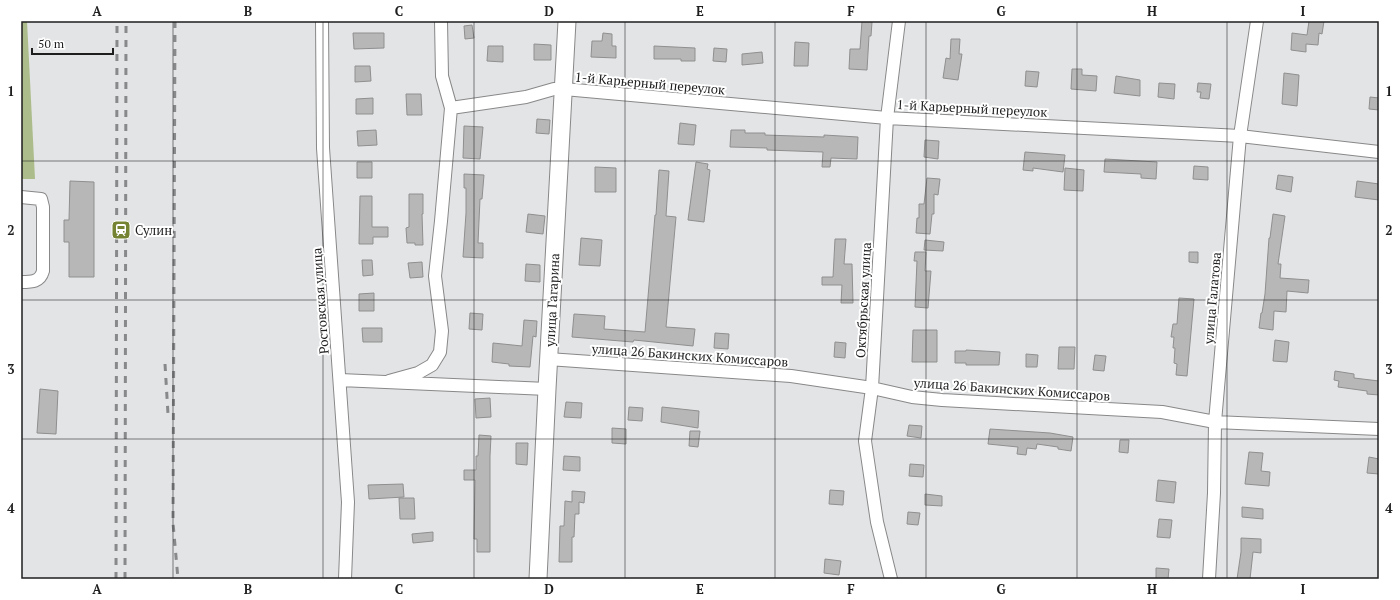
<svg xmlns="http://www.w3.org/2000/svg" width="1400" height="600" viewBox="0 0 1400 600" font-family="'PT Serif',serif">
	<style>
		.green { fill: #acbd8b }
		.building { fill: #b8b7b8; stroke: #908f90 }
		.lines { fill: none; stroke-linecap: round; stroke-linejoin: round }
		.street-casing { stroke: #888889; stroke-width: 14 }
		.secondary-casing { stroke: #888889; stroke-width: 19 }
		.street { stroke: #fff; stroke-width: 12 }
		.secondary { stroke: #fff; stroke-width: 17 }
		.rail { stroke: #88898a; stroke-width: 3; stroke-dasharray: 7 7; stroke-linecap: butt }
		.grid { fill: none; stroke: #1e1e1f; stroke-width: 1; stroke-opacity: 0.55 }
		.labels { text-anchor: middle; dominant-baseline: central; stroke-width: 4; stroke-linejoin: round; paint-order: stroke }
		.street-label { font-size: 13px; fill: #1e1e1f; stroke: #fff }
		.poi-label { font-size: 13px; fill: #1e1e1f; stroke: #fff; text-anchor: start }
		.neatline { fill: none; stroke: #1e1e1f; stroke-width: 1.5 }
		.grid-label { font-size: 13px; text-anchor: middle; font-weight: bold; fill: #1e1e1f }
	</style>
	<rect width="100%" height="100%" fill="#e3e4e5"/>
	<path class="green" d="M21,21H27L35,179H21Z"/>
	<path class="building" d="M862,21H870V22H872L871,36H869L867,70L849,69L850,49H860Z
		M1309,21H1324L1322,34L1319,33L1318,45L1306,44V52L1291,50L1292,33L1307,35Z
		M472,25L474,38L465,39L464,26Z
		M353,33H384V48L354,49Z
		M603,33L612,34V46H616V58L591,57L592,41H602Z
		M951,39H960L959,54H962L958,80L943,78L946,58L950,59Z
		M795,42L809,43L808,66H794Z
		M534,44L551,45V60H534Z
		M488,46H503V62L487,61Z
		M654,46L695,48V61H681V59H654Z
		M714,48L727,49L726,62L713,61Z
		M762,52L763,63L742,65V54Z
		M355,66H370L371,81L355,82Z
		M1072,69H1082V75L1097,76L1096,91L1071,89Z
		M1026,71L1039,72L1037,87L1025,86Z
		M1284,73L1299,75L1297,106L1282,104Z
		M1116,76L1140,80V96L1114,93Z
		M1159,83L1175,84L1174,99L1158,97Z
		M1198,83L1211,84L1209,99L1200,98L1201,92H1197Z
		M406,94H421L422,115H407Z
		M1370,97L1379,98V110L1369,109Z
		M373,98V114H356V99Z
		M537,119L550,120L549,134L536,133Z
		M680,123L696,125L694,145L678,144Z
		M464,126L483,127L480,159L463,158Z
		M376,130L377,145L358,146L357,131Z
		M731,130H745V133H765V135L824,137V135L858,137L857,159L831,158L830,167H822L823,152L767,150V148L730,147Z
		M925,140L939,141L938,159L924,157Z
		M1025,152L1065,155L1063,172L1033,168V171L1023,170Z
		M1105,159L1157,162L1156,179L1141,178V174L1104,172Z
		M357,162H372V178H357Z
		M696,162L708,164L707,169L710,170L704,222L688,220Z
		M1194,166L1208,167V180L1193,179Z
		M595,167L616,168V192H595Z
		M1065,168L1084,170L1083,191L1064,190Z
		M659,170L669,171L666,216L676,217L666,327L695,329L693,346L634,340L633,342L572,337L574,314L605,316L604,329L645,332L655,215H656Z
		M464,174L484,175L482,199H480L478,243H483V258L463,257L466,213V188H464Z
		M1278,175L1293,177L1291,192L1276,189Z
		M927,178L940,179L938,195L934,194V214H932L930,234L916,233L917,218H919V204H924Z
		M70,181L94,182V277H69V242H64V220H69Z
		M1357,181L1379,184V200L1355,197Z
		M409,194H423V214H422L423,245H415V243H407L406,228L409,227Z
		M360,196H372V227H388V237H373V244H359Z
		M528,214L545,216L543,234L526,232Z
		M1273,214L1285,216L1278,264H1281L1280,278L1309,280L1308,293L1287,291L1286,312L1274,311L1273,330L1259,328L1261,313H1262L1265,294L1269,238H1270Z
		M581,238L602,240L600,266L579,265Z
		M835,239H846L844,264H852L853,303H841L842,285H822V277H833Z
		M925,240L944,242L943,251L924,250Z
		M915,252H926L925,271H931L928,308L915,307L917,261H914Z
		M1189,252H1198V263L1189,262Z
		M362,260H372L373,275L363,276Z
		M422,262L423,277L410,278L408,263Z
		M526,264L540,265V282L525,281Z
		M374,293V311H359V294Z
		M1179,298L1194,299L1187,376L1176,375L1177,364L1174,363L1175,348H1173L1174,337H1171L1173,324H1177Z
		M470,313L483,314L482,330L469,329Z
		M524,320L537,321L536,337L533,336L530,367L509,366V364L492,362L493,343L522,346Z
		M362,328H382V342H363Z
		M913,330H937V362H912Z
		M715,333L729,334L728,349L714,348Z
		M1275,340L1289,342L1287,362L1273,361Z
		M835,342L846,343L845,358L834,357Z
		M1059,347H1075L1074,369H1058Z
		M966,350L1000,352L999,365H966V363H955V351H966Z
		M1026,354L1038,355L1037,367H1026Z
		M1095,355L1106,356L1104,371L1093,370Z
		M1335,371L1354,374V378L1379,381V395L1367,394V391L1338,387L1339,381L1334,380Z
		M40,389L58,391L56,434L37,433Z
		M490,398L491,417L476,418L475,399Z
		M566,402L582,403L581,418L564,417Z
		M629,407L643,408L642,421L628,420Z
		M662,407L699,411L698,428L661,422Z
		M909,425L922,426L921,438L907,436Z
		M612,428L626,429V444L612,443Z
		M990,429L1050,433L1073,437L1071,451L1058,449V447L1037,444L1036,449L1027,448L1026,455L1017,454L1018,447L988,444Z
		M690,431H700L698,447L689,446Z
		M479,435L491,436L490,456V552H477V539H474L475,480H464V470H476V456H478Z
		M1120,440H1129L1128,453L1119,452Z
		M516,443H528L527,465L516,464Z
		M1249,452L1263,453L1261,471L1270,472L1269,486L1245,484Z
		M564,456L580,457V471L563,470Z
		M1369,457L1379,459V474L1367,473Z
		M910,464L924,465L923,477L909,476Z
		M1158,480L1176,482L1174,503L1156,501Z
		M403,484L404,497L369,499L368,485Z
		M830,490L844,491L843,505L829,504Z
		M572,491L585,492L584,503L579,502V514H575L574,537H572V562H559L560,526H564L565,501L572,502Z
		M925,494L942,496V506L925,505Z
		M399,498H414L415,519H400Z
		M1242,507L1263,509V519L1242,517Z
		M908,512L920,513L918,525L907,524Z
		M1159,519L1172,520L1170,538L1157,537Z
		M433,532V541L413,543L412,534Z
		M1241,538L1261,539V553L1253,552L1250,579H1237L1241,552Z
		M825,559L841,561L839,575L824,573Z
		M1156,568L1169,569L1168,579H1156Z"/>
	<g class="lines">
		<defs>
			<path id="street" d="M322,21L323,148L348,502L345,579
				M451,108L526,97L554,89H564L887,118L1240,136L1379,152
				M21,197L41,199L43,207V271C40,282 32,282 21,282
				M548,359L791,376L872,388L912,397L942,400L1162,412L1215,422L1379,429
				M340,380L547,389
				M389,381L418,373L432,365L440,352L442,331L435,276L441,221L451,108L442,76L441,21
				M891,579L877,522L865,441L872,388L887,118L899,21
				M1209,579L1214,493L1215,422L1240,136L1257,21"/>
			<path id="secondary" d="M538,579L547,389L567,21"/>
		</defs>
		<use href="#street" class="street-casing"/>
		<use href="#secondary" class="secondary-casing"/>
		<use href="#street" class="street"/>
		<use href="#secondary" class="secondary"/>
		<path class="rail" d="M175,21L173,523L178,579
			M165,364L168,414
			M116,579L117,21
			M125,579L126,21"/>
	</g>
	<path class="grid" d="M173,21V579M323,21V579M474,21V579M625,21V579M775,21V579M926,21V579M1077,21V579M1227,21V579M21,161H1379M21,300H1379M21,439H1379"/>
	<defs>
		<symbol id="station-square" viewBox="-11 -11 22 22"><rect x="-9" y="-9" width="18" height="18" rx="4" fill="#738331" stroke="#fff"/><path d="M-3-6H3Q5-6 5-4V2Q5 4 3 4L4.5 6H3L1.5 4h-3L-3 6H-4.5L-3 4Q-5 4-5 2V-4Q-5-6-3-6ZM-3.5-4v3h7v-3ZM-3.5 1v1.5H-2V1ZM2 1v1.5H3.5V1Z" fill="#fff"/></symbol>
	</defs>
	<g fill-rule="evenodd">
		<use href="#station-square" x="110" y="219" width="22" height="22"/>
	</g>
	<g class="labels">
		<g class="street-label">
			<text transform="translate(650 83) rotate(5)">1-й Карьерный переулок</text>
			<text transform="translate(972 108) rotate(3)">1-й Карьерный переулок</text>
			<text transform="translate(1212 298) rotate(-85)">улица Галатова</text>
			<text transform="translate(552 300) rotate(-87)">улица Гагарина</text>
			<text transform="translate(863 300) rotate(-87)">Октябрьская улица</text>
			<text transform="translate(320 301) rotate(-94)">Ростовская улица</text>
			<text transform="translate(690 355) rotate(4)">улица 26 Бакинских Комиссаров</text>
			<text transform="translate(1012 389) rotate(4)">улица 26 Бакинских Комиссаров</text>
		</g>
		<g class="poi-label">
			<text x="135" y="230">Сулин</text>
		</g>
	</g>
	<rect width="1400" height="600" fill="none" stroke="#ffffff" stroke-width="44"/>
	<path d="M32 48v6h81v-6" fill="none" stroke="#1e1e1f" stroke-width="2"/>
	<text x="38" y="48" font-size="12" fill="#1e1e1f" stroke="#ffffff" stroke-width="3" paint-order="stroke">50 m</text>
	<rect x="22" y="22" width="1356" height="556" class="neatline"/>
	<g class="grid-label">
		<text x="97" y="16">A</text>
		<text x="248" y="16">B</text>
		<text x="399" y="16">C</text>
		<text x="549" y="16">D</text>
		<text x="700" y="16">E</text>
		<text x="851" y="16">F</text>
		<text x="1001" y="16">G</text>
		<text x="1152" y="16">H</text>
		<text x="1303" y="16">I</text>
		<text x="11" y="96">1</text>
		<text x="1389" y="96">1</text>
		<text x="11" y="235">2</text>
		<text x="1389" y="235">2</text>
		<text x="11" y="374">3</text>
		<text x="1389" y="374">3</text>
		<text x="11" y="513">4</text>
		<text x="1389" y="513">4</text>
		<text x="97" y="594">A</text>
		<text x="248" y="594">B</text>
		<text x="399" y="594">C</text>
		<text x="549" y="594">D</text>
		<text x="700" y="594">E</text>
		<text x="851" y="594">F</text>
		<text x="1001" y="594">G</text>
		<text x="1152" y="594">H</text>
		<text x="1303" y="594">I</text>
	</g>
</svg>
